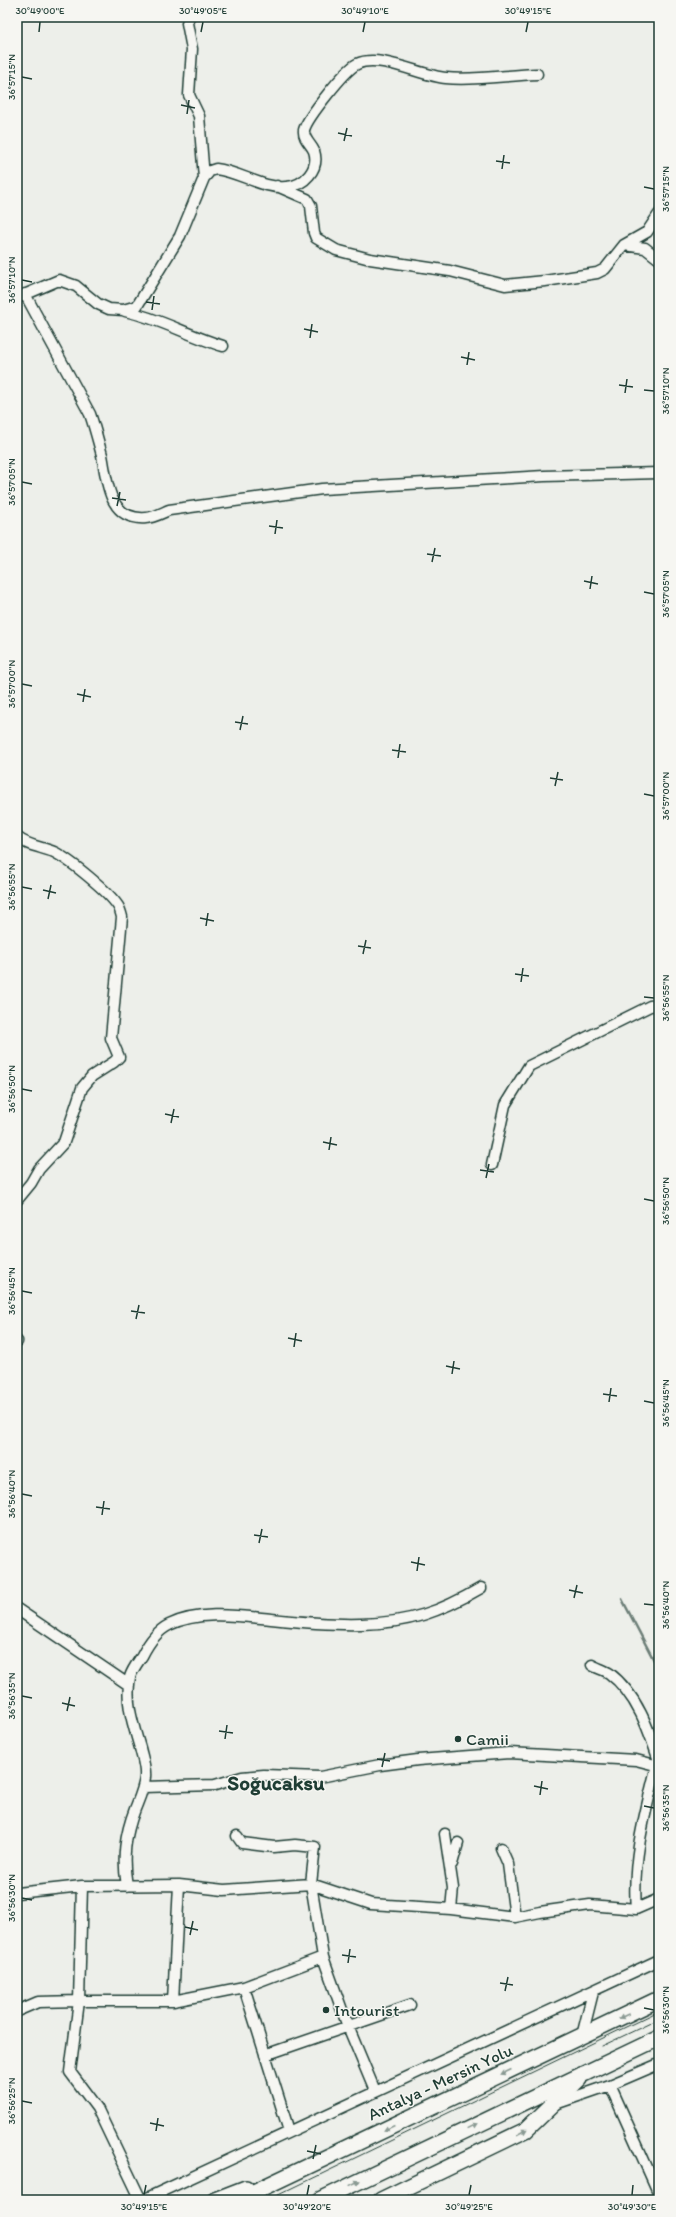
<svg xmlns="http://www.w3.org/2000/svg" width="676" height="2217" viewBox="0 0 676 2217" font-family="Itim,sans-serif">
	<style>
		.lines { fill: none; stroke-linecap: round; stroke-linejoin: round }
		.stream { stroke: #6c7e77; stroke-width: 2.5 }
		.minor-casing { stroke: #1f3d34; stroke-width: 13 }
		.highway-casing { stroke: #1f3d34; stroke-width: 18 }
		.minor { stroke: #f6f6f2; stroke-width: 10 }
		.highway { stroke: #f6f6f2; stroke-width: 15 }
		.tram { stroke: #1f3d34; stroke-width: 1 }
		.oneway { fill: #8a9a93 }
		.ticks { fill: none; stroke: #1f3d34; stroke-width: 1.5 }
		.poi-dot { fill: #1f3d34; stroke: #f6f6f2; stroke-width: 1.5 }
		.labels { text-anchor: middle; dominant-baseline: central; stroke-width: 3; stroke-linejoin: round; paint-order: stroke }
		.poi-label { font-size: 17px; fill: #1f3d34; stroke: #f6f6f2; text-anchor: start }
		.street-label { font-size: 17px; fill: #1f3d34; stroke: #f6f6f2 }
		.district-label { font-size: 21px; font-weight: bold; fill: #1f3d34; stroke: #f6f6f2 }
		.neatline { fill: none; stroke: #1f3d34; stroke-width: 1.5 }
		.ticks-label { font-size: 10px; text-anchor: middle; fill: #1f3d34 }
	</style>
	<rect width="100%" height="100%" fill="#edefea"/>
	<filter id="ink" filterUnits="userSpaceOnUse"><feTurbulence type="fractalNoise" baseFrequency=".025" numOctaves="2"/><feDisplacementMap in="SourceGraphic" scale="8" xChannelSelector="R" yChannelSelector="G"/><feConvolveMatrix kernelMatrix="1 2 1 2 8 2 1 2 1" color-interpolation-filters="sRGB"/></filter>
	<g filter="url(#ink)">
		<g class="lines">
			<path class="stream" d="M622,1599L659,1670"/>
			<defs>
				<path id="minor" d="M204,178L210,171L216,169C240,172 263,189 286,187C304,186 320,169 314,151C311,144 303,139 304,130C307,118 345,70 357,64C380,53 421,76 446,78C473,81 508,75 537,74
					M277,186L307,199L311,206L314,233L316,238L336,250L370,259L450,271L505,285L545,281L597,273L605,269L624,245L647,232L659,214
					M624,245L645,248L659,259
					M25,294L90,414C95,428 98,441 102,455C107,480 108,521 146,518C153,518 162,513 169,510L322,489L544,476L659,473
					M17,298L59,280L76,286L98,304L109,309L123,310L137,306L180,236L204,178L199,116L189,95L192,49L187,23L189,17
					M125,311C159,318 189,336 223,346
					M17,837C27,846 42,847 54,852C70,860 108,891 118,906C120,909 121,913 122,917L111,1038L119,1057L114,1062L92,1076L82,1088L64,1142L39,1169L31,1183L17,1200
					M492,1165L505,1105L529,1066L650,1006L659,1005
					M17,1341V1342
					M17,1609L129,1685
					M592,1665C597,1668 604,1670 609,1673C637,1694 649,1730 659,1761
					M143,1787L215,1785L242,1777L264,1775L320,1777L380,1765L418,1760L509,1753L636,1760L659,1766
					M445,1834L453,1888L451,1909
					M237,1836L242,1843L274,1847L295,1845L315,1847L311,1884L323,1957L347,2024L375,2091
					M501,1848L508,1864L515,1917
					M452,1864L458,1843
					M127,1886C122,1858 125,1835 135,1809C139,1799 144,1788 145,1777C146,1767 142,1757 140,1748C133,1724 125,1702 130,1677C132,1670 138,1662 142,1656C148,1644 157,1631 169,1625C200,1610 239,1616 271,1619C300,1622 331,1625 361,1624C409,1623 440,1612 481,1588
					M17,1893L82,1886
					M636,1909C632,1860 645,1813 657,1765
					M244,1987L289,2131
					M173,2001L179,1885
					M17,2011L38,2002L79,2001L82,1886L179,1885L224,1890L311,1884L371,1904L451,1909L515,1917L540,1912L590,1905L636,1909L659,1899
					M582,2036L593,1992
					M265,2055L410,2005
					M610,2085L659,2194
					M555,2104L610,2085L659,2064
					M141,2200L97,2108L70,2072L79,2001H173L244,1987L323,1957
					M143,2200L659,1960"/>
				<path id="highway" d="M215,2200L246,2188
					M237,2200L659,1999
					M320,2200L659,2038
					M381,2200L526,2130L579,2079"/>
			</defs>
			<use href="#minor" class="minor-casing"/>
			<use href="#highway" class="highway-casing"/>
			<use href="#minor" class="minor"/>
			<use href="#highway" class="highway"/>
			<path class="tram" d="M602,2046L659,2019
				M268,2200L659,2011"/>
		</g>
		<defs><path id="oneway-solid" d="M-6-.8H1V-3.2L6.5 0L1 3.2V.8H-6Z"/></defs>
		<g class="oneway">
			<use href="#oneway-solid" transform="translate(624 2016) rotate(155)"/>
			<use href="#oneway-solid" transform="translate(506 2072) rotate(155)"/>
			<use href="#oneway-solid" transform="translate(472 2126) rotate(-26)"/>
			<use href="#oneway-solid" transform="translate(389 2128) rotate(155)"/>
			<use href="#oneway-solid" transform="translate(522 2132) rotate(-29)"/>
			<use href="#oneway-solid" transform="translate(355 2183) rotate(-26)"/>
		</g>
	</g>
	<path class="ticks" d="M39,32L40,22M201,32L203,22M363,32L365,22M526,32L528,22M22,77L32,79M181,105L195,108M187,114L189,100M338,133L352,136M344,141L347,128M496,161L510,163M502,169L504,155M644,187L654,189M22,280L32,282M146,302L160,304M152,310L154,296M304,329L318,332M310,338L312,324M461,357L475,360M467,365L469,352M619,385L633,387M644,390L654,391M625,393L627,379M22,482L32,484M112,498L126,500M117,506L120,492M269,526L283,528M275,534L277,520M427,554L441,556M432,562L435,548M584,581L598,584M590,589L592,576M644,592L654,594M22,684L32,686M77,694L91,697M83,702L85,689M235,722L248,724M240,730L243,716M392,750L406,752M398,758L400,744M550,778L563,780M555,786L558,772M644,794L654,796M22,887L32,889M43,890L56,893M48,899L51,885M200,918L214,921M206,926L208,913M358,946L371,948M363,954L366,940M515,974L529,976M521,982L523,968M644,997L654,998M22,1089L32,1091M165,1114L179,1117M171,1123L174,1109M323,1142L337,1145M329,1150L331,1137M480,1170L494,1172M486,1178L489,1164M644,1199L654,1201M22,1291L32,1293M131,1311L145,1313M136,1319L139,1305M288,1338L302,1341M294,1347L296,1333M446,1366L460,1369M452,1374L454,1361M603,1394L617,1396M644,1401L654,1403M609,1402L611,1388M22,1494L32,1496M96,1507L110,1509M102,1515L104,1501M254,1535L268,1537M259,1543L262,1529M411,1562L425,1565M417,1571L419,1557M569,1590L583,1593M574,1598L577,1585M644,1604L654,1605M22,1696L32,1698M62,1703L75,1706M67,1711L70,1697M219,1731L233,1733M225,1739L227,1725M377,1759L390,1761M382,1767L385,1753M534,1786L548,1789M540,1795L542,1781M644,1806L654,1808M22,1898L32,1900M185,1927L198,1930M190,1935L193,1921M342,1955L356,1957M348,1963L350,1949M500,1983L513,1985M505,1991L508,1977M644,2008L654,2010M22,2101L32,2103M150,2123L164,2126M156,2131L158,2118M307,2151L321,2154M313,2159L316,2145M144,2195L146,2185M307,2195L309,2185M469,2195L471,2185M632,2195L633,2185"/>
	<g class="poi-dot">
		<circle cx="458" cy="1739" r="4"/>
		<circle cx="326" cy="2010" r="4"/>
	</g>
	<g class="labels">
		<g class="poi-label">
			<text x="466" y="1739">Camii</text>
			<text x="334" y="2010">Intourist</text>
		</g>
		<g class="street-label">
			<text transform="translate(440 2082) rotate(-25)">Antalya - Mersin Yolu</text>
		</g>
		<g class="district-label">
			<text x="276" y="1782">Soğucaksu</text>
		</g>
	</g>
	<rect width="676" height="2217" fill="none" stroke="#f6f6f2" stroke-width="44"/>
	<rect x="22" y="22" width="632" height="2173" class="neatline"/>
	<g class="ticks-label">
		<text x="40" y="14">30°49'00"E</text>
		<text x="203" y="14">30°49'05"E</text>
		<text x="365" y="14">30°49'10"E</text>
		<text x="528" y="14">30°49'15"E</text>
		<text transform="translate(11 77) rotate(-90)" y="4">36°57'15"N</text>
		<text transform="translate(665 189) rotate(-90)" y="4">36°57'15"N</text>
		<text transform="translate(11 280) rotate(-90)" y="4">36°57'10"N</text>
		<text transform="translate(665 391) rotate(-90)" y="4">36°57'10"N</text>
		<text transform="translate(11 482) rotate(-90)" y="4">36°57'05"N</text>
		<text transform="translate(665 594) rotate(-90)" y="4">36°57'05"N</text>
		<text transform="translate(11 684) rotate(-90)" y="4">36°57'00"N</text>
		<text transform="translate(665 796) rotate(-90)" y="4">36°57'00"N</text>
		<text transform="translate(11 887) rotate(-90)" y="4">36°56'55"N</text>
		<text transform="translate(665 998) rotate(-90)" y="4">36°56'55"N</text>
		<text transform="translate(11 1089) rotate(-90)" y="4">36°56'50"N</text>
		<text transform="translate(665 1201) rotate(-90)" y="4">36°56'50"N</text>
		<text transform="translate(11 1291) rotate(-90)" y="4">36°56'45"N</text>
		<text transform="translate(665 1403) rotate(-90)" y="4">36°56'45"N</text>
		<text transform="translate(11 1494) rotate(-90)" y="4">36°56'40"N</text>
		<text transform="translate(665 1605) rotate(-90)" y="4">36°56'40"N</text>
		<text transform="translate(11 1696) rotate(-90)" y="4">36°56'35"N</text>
		<text transform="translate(665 1808) rotate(-90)" y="4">36°56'35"N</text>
		<text transform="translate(11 1898) rotate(-90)" y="4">36°56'30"N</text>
		<text transform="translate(665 2010) rotate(-90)" y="4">36°56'30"N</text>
		<text transform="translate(11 2101) rotate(-90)" y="4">36°56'25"N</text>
		<text x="144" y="2210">30°49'15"E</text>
		<text x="307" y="2210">30°49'20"E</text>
		<text x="469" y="2210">30°49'25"E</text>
		<text x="632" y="2210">30°49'30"E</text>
	</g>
</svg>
